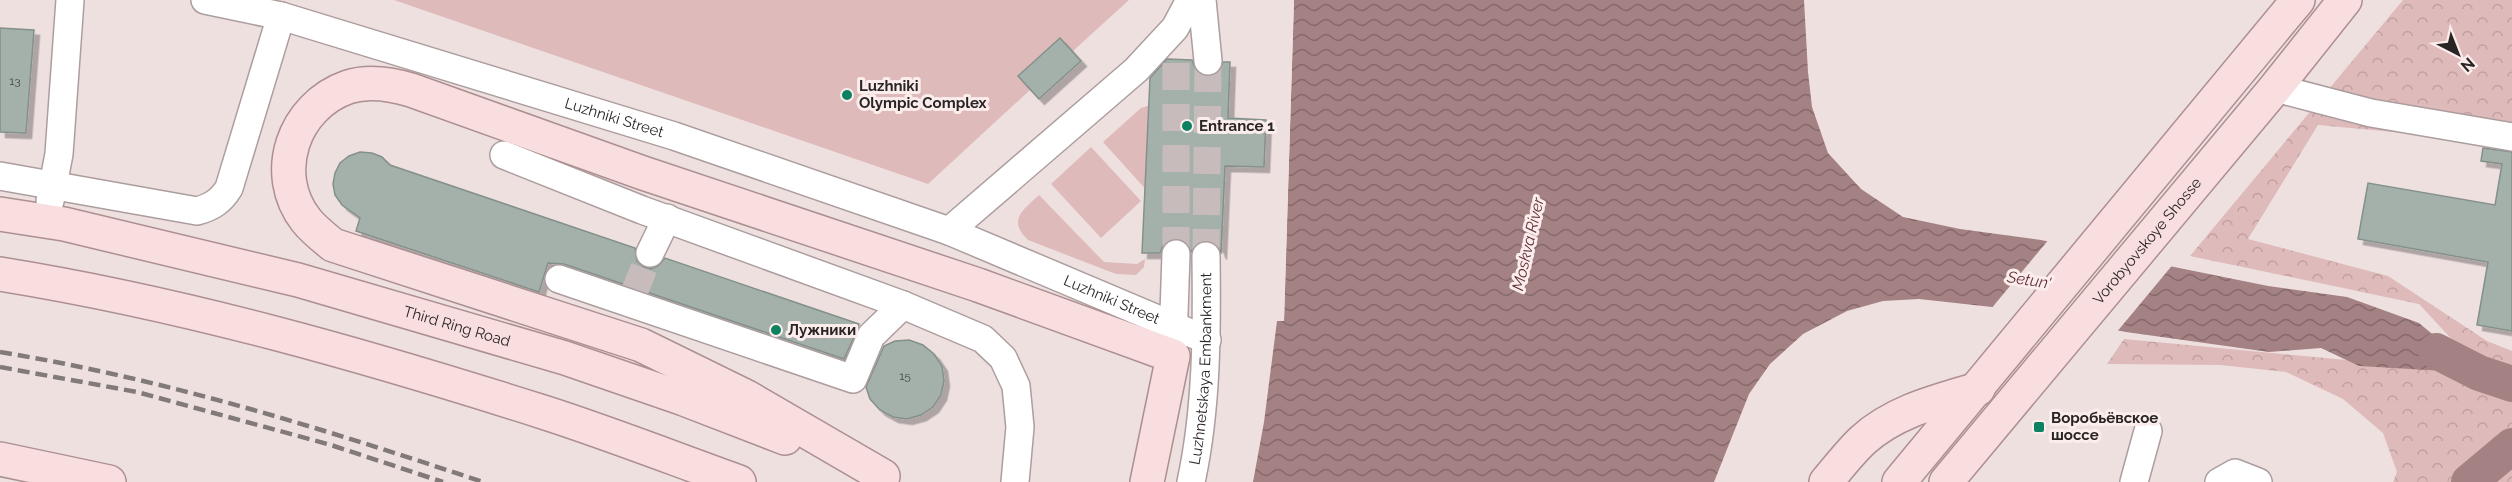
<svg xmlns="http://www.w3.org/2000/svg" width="2512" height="482" viewBox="0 0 2512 482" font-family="Raleway,sans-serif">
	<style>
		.grass { fill: #dfbabb }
		.forest { fill: url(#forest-crowns) }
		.water { fill: url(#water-waves) }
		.pier { fill: #efe0e0 }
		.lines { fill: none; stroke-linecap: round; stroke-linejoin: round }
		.river { stroke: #a48182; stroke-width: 36 }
		.building { fill: #a4b1ab; stroke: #84918b; stroke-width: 1.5; filter: url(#shadow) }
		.minor-tunnel { stroke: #c8bbbb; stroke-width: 27; stroke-dasharray: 27 14; stroke-linecap: butt }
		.minor-casing { stroke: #ac9d9e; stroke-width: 30 }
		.major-casing { stroke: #ad8f90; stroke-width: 36 }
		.minor { stroke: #fff; stroke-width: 27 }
		.major { stroke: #f8dedf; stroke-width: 33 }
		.rail { stroke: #827979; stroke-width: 4.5; stroke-dasharray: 12 6; stroke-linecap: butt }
		.poi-dot { fill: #0c8261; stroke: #fceded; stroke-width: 2 }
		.labels { text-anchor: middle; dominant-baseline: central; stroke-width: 6; stroke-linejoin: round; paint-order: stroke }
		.number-label { font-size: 12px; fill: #484846 }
		.poi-label { font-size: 15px; font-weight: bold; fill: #2a2525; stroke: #fceded; text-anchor: start }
		.street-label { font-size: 15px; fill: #2a2525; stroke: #fceded }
		.water-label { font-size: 16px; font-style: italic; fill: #633035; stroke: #fceded }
	</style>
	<defs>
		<pattern id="forest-crowns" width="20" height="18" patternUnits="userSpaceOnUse" patternTransform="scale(1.5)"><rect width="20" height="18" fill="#dfbabb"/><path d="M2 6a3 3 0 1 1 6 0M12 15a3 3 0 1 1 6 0" fill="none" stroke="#c0a0a1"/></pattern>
		<pattern id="water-waves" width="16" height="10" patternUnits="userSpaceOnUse" patternTransform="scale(1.5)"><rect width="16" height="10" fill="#a48182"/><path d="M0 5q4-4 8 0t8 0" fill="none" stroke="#86696a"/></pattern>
		<filter id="shadow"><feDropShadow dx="5.5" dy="5.5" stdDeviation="0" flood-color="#0004"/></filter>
	</defs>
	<rect width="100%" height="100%" fill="#efe0e0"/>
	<path class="grass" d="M394,0H1129L1073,51L1081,61L1039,99L1030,90L928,184Z
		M1150,105L1149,193L1103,142L1141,108Z
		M1091,147L1141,201L1101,238L1051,184Z
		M1039,195L1104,262L1137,264L1145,259L1144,267L1136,275L1116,274L1028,240C1007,220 1023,210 1039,195Z"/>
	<path class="forest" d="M2403,0H2512V143L2318,125L2248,239L2388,276L2487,341L2512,351V482H2393L2397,472L2383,433L2343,399L2286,372L2220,365L2107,364L2124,339L2483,373L2419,304L2190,256Z"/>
	<path class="water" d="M1294,0H1804L1808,72L1812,107L1828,153L1861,189L1903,217L1960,229L2041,240L2268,286L2347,297L2419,323L2479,373L2359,366L2321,348L2269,352L2126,332L1992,307L1919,299L1883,301L1847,311L1803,334L1770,364L1749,394L1714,482H1253L1264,422L1277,321H1284Z"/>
	<path class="pier" d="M1291,0H1294L1284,321H1274L1276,318H1281Z
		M2050,238L2175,262L2116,333L1990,310Z"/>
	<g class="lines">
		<path class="river" d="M2436,351L2479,373L2512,384
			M2469,482L2512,446"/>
	</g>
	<path class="building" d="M0,28L34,30L26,133L0,132Z
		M1060,38L1081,61L1039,99L1018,76Z
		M1167,59L1192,60L1196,71L1202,76L1209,77L1218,73L1223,62H1230L1228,118L1266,120L1264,167L1225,166L1221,254L1219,248L1213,242L1206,240L1199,242L1191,252L1185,241L1176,238L1169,240L1163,245L1160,253H1142L1150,78Z
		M2483,148L2512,152V331L2477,325L2488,262L2358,239L2368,183L2495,205L2502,164L2481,161Z
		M360,152L372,153L382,157L390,165L635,248L637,261L644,267L651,269L658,266L665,258L859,324L858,328L844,359L564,264L548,263L539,292L356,231L360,218L342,205L335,195L333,184L335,173L340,163L349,156Z
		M909,340L923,345L934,354L942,366L944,381L941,395L933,407L921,415L907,419L893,417L880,410L870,399L866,387L884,346L895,341Z"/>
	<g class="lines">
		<path class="minor-tunnel" d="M1176,254V60
			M1206,256L1208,61
			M634,293L650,253"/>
		<defs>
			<g id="minor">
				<path id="s1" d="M205,0L281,16L674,136L949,231L1207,340"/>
				<path d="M1202,0L1208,61"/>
				<path d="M2275,88L2371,113L2512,137"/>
				<path d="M504,155L642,210L903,305L983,339L1003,358L1016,386L1020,427L1015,482"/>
				<path d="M0,176L197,211C212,207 221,201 229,188L281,16"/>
				<path d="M50,201L59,154L70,0"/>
				<path d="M949,231L1136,70L1175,28L1190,0"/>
				<path d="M650,253L667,218"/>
				<path d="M559,279L853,379L871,336L903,305"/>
				<path d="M1173,343L1176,254"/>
				<path id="s2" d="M1191,482C1207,408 1207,331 1206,256"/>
				<path d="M2134,482L2148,431"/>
				<path d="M2219,482L2235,473L2258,482"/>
			</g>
			<g id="major">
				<path id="s3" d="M0,214L64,224L298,280L565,358L684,399L785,438"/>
				<path d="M0,274C186,304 367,356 546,413C611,434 675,459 739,482"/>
				<path d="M0,459L109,482"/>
				<path d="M883,476L747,397L641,345L333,245C323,237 313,229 306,220C270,174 293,106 348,87C369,80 391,84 411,90L643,173L978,285L1173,356L1147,482"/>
				<path d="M1826,482C1838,468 1850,452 1863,440C1895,411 1938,401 1978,389"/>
				<path d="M1899,482L2298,0"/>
				<path id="s4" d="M1946,482L2275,88L2345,0"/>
			</g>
		</defs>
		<use href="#minor" class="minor-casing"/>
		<use href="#major" class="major-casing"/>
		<use href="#minor" class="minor"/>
		<use href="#major" class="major"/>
		<path class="rail" d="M0,352C165,379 324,429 483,482
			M0,367L137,392L331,445L443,482"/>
	</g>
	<g class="poi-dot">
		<circle cx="847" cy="95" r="6"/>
		<circle cx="1187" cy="126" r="6"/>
		<circle cx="776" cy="330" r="6"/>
		<rect x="2033" y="421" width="12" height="12" rx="3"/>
	</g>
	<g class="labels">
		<g class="number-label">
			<text x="15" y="81">13</text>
			<text x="905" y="376">15</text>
		</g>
		<g class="poi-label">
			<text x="859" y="86">Luzhniki<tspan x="859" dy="17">Olympic Complex</tspan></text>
			<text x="1199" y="126">Entrance 1</text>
			<text x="788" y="330">Лужники</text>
			<text x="2051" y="418">Воробьёвское<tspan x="2051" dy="17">шоссе</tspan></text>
		</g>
		<g class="street-label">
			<text stroke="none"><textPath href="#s1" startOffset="426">Luzhniki Street</textPath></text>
			<text stroke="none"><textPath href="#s4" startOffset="314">Vorobyovskoye Shosse</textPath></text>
			<text stroke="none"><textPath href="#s1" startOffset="956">Luzhniki Street</textPath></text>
			<text stroke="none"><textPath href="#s3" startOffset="471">Third Ring Road</textPath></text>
			<text stroke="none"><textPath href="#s2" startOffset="114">Luzhnetskaya Embankment</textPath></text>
		</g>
		<g class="water-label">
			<text transform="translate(1528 244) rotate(-77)">Moskva River</text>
			<text transform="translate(2029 280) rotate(9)">Setun'</text>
		</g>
	</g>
	<g transform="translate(2458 54) rotate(138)" stroke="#fceded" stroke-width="4.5" paint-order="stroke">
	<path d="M0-4.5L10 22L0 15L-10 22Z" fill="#2a2525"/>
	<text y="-9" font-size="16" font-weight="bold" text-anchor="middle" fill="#2a2525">N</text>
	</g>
</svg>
